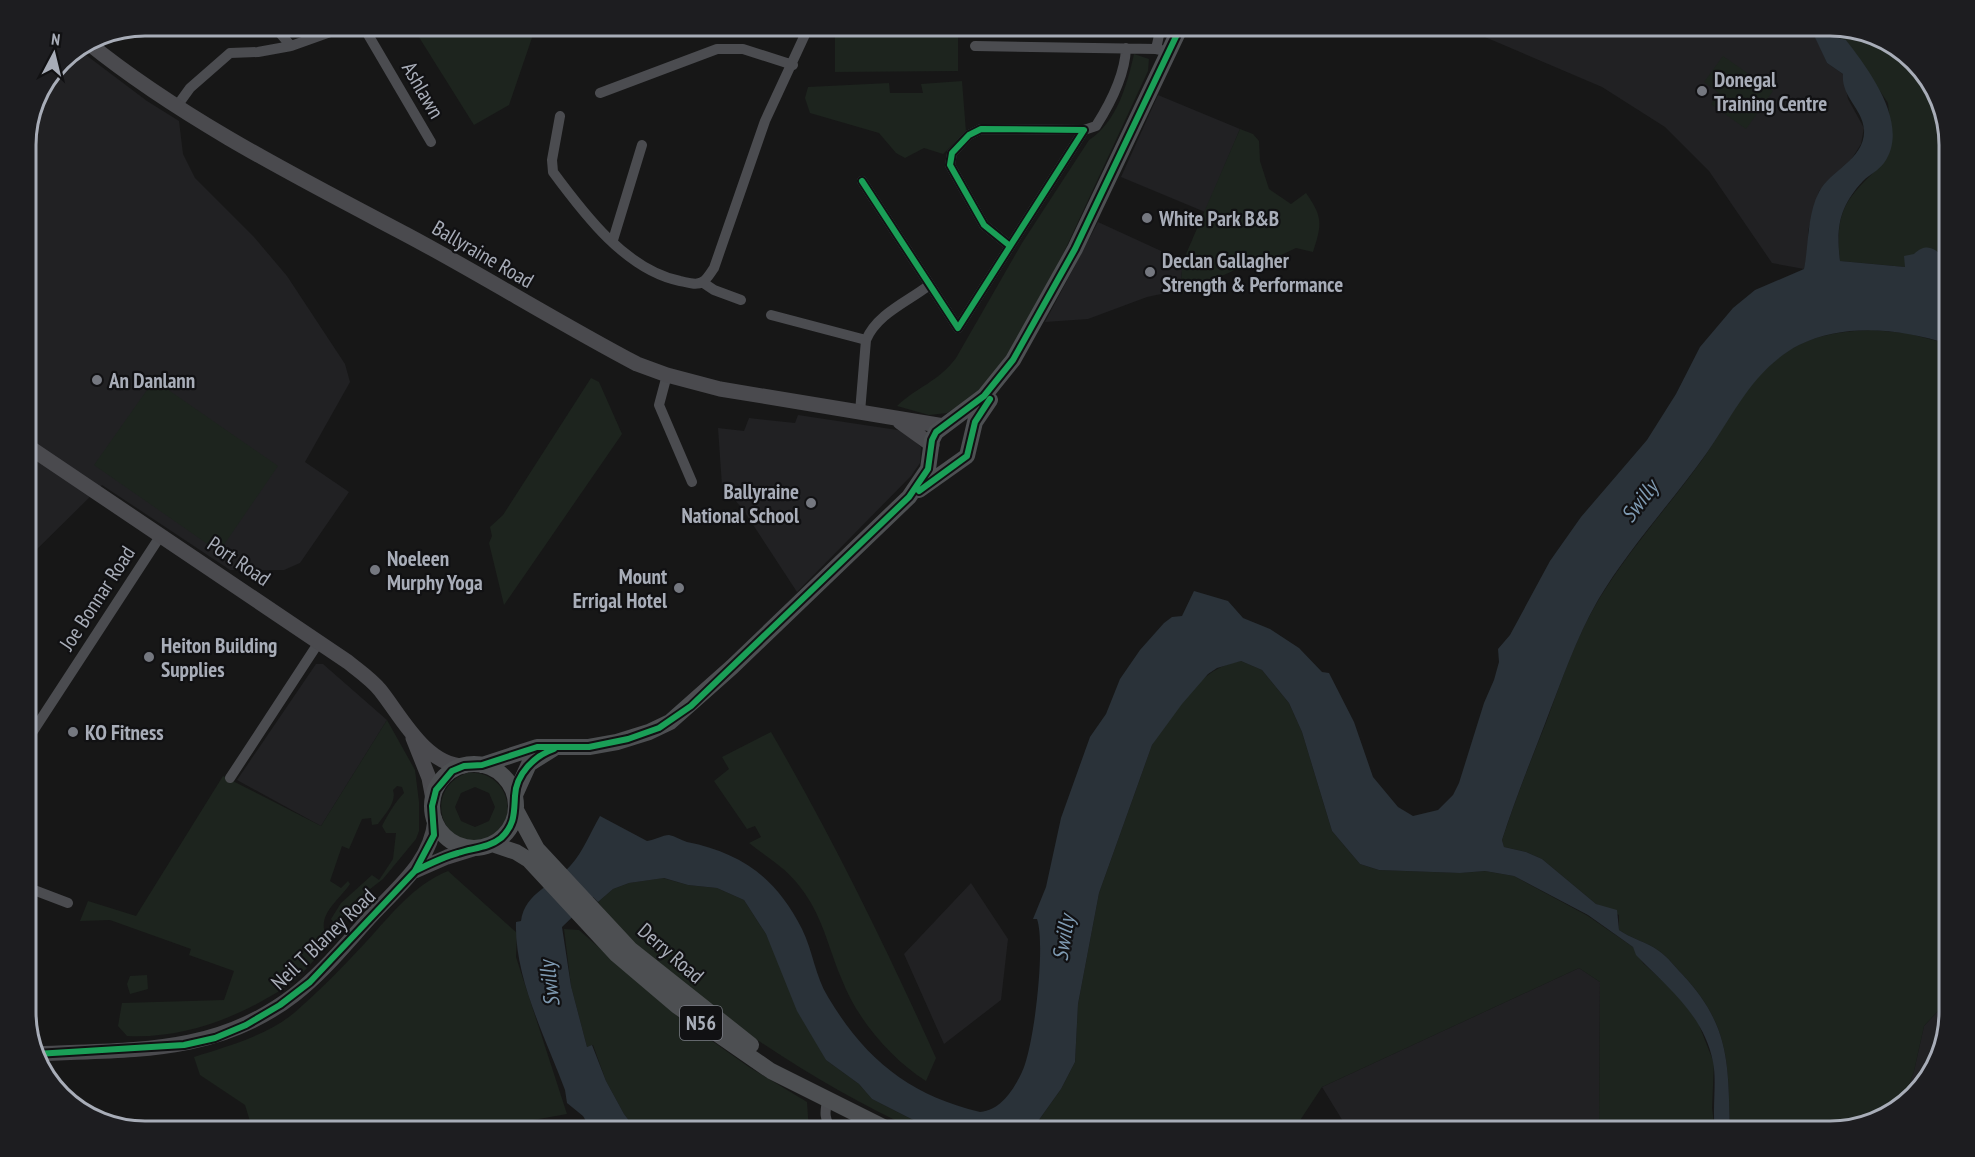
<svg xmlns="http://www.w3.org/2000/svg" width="1975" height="1157" viewBox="0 0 1975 1157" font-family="'PT Sans Narrow',sans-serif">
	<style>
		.built { fill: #212123 }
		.green { fill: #1d241e; fill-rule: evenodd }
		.water { fill: #2a3239 }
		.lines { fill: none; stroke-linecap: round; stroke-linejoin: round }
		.minor { stroke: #4b4c50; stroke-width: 10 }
		.secondary { stroke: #4a4a4e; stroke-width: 15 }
		.primary { stroke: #4d4f52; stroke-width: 16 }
		.cycleway-casing { stroke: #111113; stroke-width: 10 }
		.cycleway { stroke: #1a9f57; stroke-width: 6 }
		.poi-dot { fill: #757880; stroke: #111113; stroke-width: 2 }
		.labels { text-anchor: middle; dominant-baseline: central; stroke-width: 4.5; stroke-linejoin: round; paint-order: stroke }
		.shield { fill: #111113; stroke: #7b7e86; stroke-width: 1.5 }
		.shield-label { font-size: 20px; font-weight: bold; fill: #a8adb8 }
		.poi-label { font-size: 21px; font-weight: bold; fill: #a8adb8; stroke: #111113; text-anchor: start }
		.street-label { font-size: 21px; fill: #a8adb8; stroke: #111113 }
		.water-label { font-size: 22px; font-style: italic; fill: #7f9bb3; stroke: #111113 }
		.rim { fill: none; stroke: #a8adb8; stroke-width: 3 }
	</style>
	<rect width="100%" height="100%" fill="#171717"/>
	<path class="built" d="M1459,26H1811L1827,63L1843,74L1848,99L1864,128L1861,144L1851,160L1819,191L1808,231L1809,245L1804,269L1772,263L1709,171L1665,127L1602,87Z
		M78,49L147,101L179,121L183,154L195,178L254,237L287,276L345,364L350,382L305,462L349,492L300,563L284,570H230L102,485L26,560V249L31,241L26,236V137L35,99L61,60Z
		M1158,95L1240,129L1205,212L1121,177Z
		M1098,222L1183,261L1180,290L1147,297L1088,319L1045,322Z
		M798,415L904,431L921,447L920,463L911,476L797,592L742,508L722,486L718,428L744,431L749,418L795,423Z
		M316,664H323L387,720L321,826L237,780Z
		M971,883L1008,939L1001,1000L944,1044L904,954Z
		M1579,968L1600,982L1599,1131H1349L1322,1087Z
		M1949,999V1013L1933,1072L1902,1104L1914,1071L1924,1026Z"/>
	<path class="green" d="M412,26H536L509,105L474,125Z
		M835,26H958V71L835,72Z
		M1811,26H1830L1890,42L1933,85L1949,137V260L1938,251L1905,267L1840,261C1834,207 1848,198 1884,162L1890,121L1888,103L1846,40L1812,31Z
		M1134,54L1149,59L1148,71L1064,252L1021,334L981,392L947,413L929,415L897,406C917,387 938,382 956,358L1022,243L1089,140C1117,122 1127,85 1134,54Z
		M1723,56L1773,91L1746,129L1711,104L1719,93L1704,82Z
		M962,81L966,132L943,154L924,148L905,158L896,153L879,133L810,113L805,98L808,87L889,83L890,93H923L921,84Z
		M1240,129L1253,134L1259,141L1260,161L1269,189L1291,204L1306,193C1323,217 1322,224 1313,252L1296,248L1279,256L1257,260L1184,293L1180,290L1183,261Z
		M1872,330L1906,333L1949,344V999L1924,1026L1914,1071L1902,1104L1890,1115L1831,1131H1730C1728,1065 1731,1026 1682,974C1675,967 1668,957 1659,951C1647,942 1630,938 1619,930V915L1596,904L1542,859L1526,852L1504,847L1502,840C1515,800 1531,760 1547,720C1562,679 1576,637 1599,599C1629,550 1668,507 1702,460C1728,423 1746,380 1785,353C1811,335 1841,331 1872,330Z
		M591,378L599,382L622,434L504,605L489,543L492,536L490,527L503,515Z
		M154,380L278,466L219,552L94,465Z
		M1241,661L1262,670L1289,703L1302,732L1332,831L1360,864L1379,870L1460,873L1485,871L1514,876L1588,916L1633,947L1643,963L1676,993L1697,1020L1714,1063L1712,1108L1715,1131H1599L1600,982L1579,968L1322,1087L1293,1131H1023L1036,1124L1061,1089L1075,1062L1078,1004L1099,893L1152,745C1172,712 1201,666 1241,661Z
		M387,720L415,770L419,802V831L416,839L383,879L352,903L336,926L331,919L341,903L372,875L379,880L393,859L396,833H386L382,826C388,814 396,801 404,793L402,787L397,786L393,790C397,802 385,814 378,824L372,825L371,818L362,819L349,849L342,846L330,881L341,888L348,881L350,884C337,903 312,917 330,943C316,957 303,975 287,986C240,1017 184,1039 127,1036L118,1026L122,1003L224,1000L234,971L189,955L191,949L110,920L80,921L88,901L136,916L223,776L321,826Z
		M771,732C832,837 886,947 936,1058L926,1081C891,1059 857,1019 842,980C831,955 825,927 811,903C792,871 776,864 749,843L761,837L755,826L747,829L714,781L729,769L722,757Z
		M467,773C513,769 523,831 481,840C439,848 424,788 467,773ZM475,787L489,793L495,807L489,821L475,827L461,821L455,807L461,793Z
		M448,871L517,933L516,957L567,1114L472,1131H253L245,1105L200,1075L194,1057C228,1046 266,1036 294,1013C319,991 343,967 366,942C391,915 413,885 448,871Z
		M663,878L688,885L717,888L744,900L766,934L826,1060L859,1084L872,1099L935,1131H918C844,1097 777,1056 711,1007C670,977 628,943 598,902L613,889L629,883Z
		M564,929L579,930L681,1019L749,1067L807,1102L809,1131H637L624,1114L606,1081L593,1045L587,1047L571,986Z
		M147,975L148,989L130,994L127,984L130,976Z"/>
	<path class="water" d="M1812,31L1846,40C1869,70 1911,125 1884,163C1878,171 1869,175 1863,181C1839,207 1836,227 1840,261L1905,267L1904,256L1914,254C1929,240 1936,252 1949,260V344C1902,329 1845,322 1799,345C1753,369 1734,414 1706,454C1671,503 1629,548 1598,600C1576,638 1562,680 1546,721C1531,760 1515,800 1502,840L1504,847L1526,852L1542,859L1596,904L1617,910L1619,930C1630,938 1647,942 1659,951C1668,957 1675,967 1682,974C1731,1026 1728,1065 1730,1131H1715C1712,1109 1717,1081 1713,1062C1704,1015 1667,987 1636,955L1633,947L1588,915L1514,876L1485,871L1460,873L1379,870L1360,864L1332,831L1302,732L1289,703L1262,670L1241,661L1217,668L1208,674L1182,704L1152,745L1099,893L1078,1004L1075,1062L1061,1089L1036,1124L1023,1131H935L872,1099L859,1084L826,1060L797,1011L766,934L744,900L717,888L688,885L664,878L629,883L613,889L598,902L593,897L562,927L571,986L587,1047L592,1045L606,1081L624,1114L637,1131H592L583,1116L567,1103L565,1090C546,1039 514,977 516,922L521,921C525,892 554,885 571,865C583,852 591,831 600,816L647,841C654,840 663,835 669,835C675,836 681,840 687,842C742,853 776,878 802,929C813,951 815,976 828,997C865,1059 909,1095 980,1112C1001,1110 1014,1089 1022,1072C1034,1048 1046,944 1037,919H1033L1046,887L1061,818L1090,737L1106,714L1120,679L1140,650L1164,623L1172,617L1182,616L1194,591L1228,601L1243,618L1270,629L1299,648L1322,672L1329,673L1354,722L1373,777L1398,807L1413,816L1438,810L1453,795L1459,783L1484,703L1494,680L1499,662L1498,649L1510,635L1550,561L1581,517L1647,440L1676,394L1700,347L1733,308L1755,290L1804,269C1809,244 1807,215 1819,192C1830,170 1866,159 1864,129C1862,108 1841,97 1843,74L1827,63Z"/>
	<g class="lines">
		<path class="minor" d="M274,26L291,46
			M363,26L431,142
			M1161,26L1156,49L1161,50
			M975,46L1156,49
			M600,93L717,49H743L793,65
			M177,106L190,88L230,53L258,52L291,46L347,26
			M560,116L552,160L553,172C584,214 626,270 680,281C686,282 696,286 702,282C707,280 711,272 714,268L765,121L809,26
			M1084,130L1096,126C1110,104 1125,75 1126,48
			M862,181L958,328L1084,130L981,129L969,135L952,153L950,165L984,225L1010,246
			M613,240L642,145
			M702,282L714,290L741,300
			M771,315L866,340
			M667,375L659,405L692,482
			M860,412L866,340C877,314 907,302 928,286
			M26,742L161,535
			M230,778L319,642
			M26,887L68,903
			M828,1099C824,1112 824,1121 834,1131"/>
		<path class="secondary" d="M87,42C182,119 299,178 407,235C484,276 559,323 637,364L667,375L720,389L944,426
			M900,422L932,445
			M26,445L348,662C359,671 371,679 380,690C401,716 425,765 464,766
			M413,738L429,778L433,799
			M415,871L447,857L476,848
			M36,1054C130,1049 215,1056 294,995C324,972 348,941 374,913C400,885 431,861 435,820"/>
		<path class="primary" d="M919,490L967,456L975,422L990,400
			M432 806a42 42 0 1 1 84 0a42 42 0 1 1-84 0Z
			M482,765L537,747H589L617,742L649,732L670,722L732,667L909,497L928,469L932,440L936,432L984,396L1013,360L1075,249L1181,26
			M515,795L529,764L553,749
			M516,810L537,849L630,949L751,1045
			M492,844L516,852L529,860L617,955L677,1006L771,1071L891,1131"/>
		<defs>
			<path id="cycleway" d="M862,181L958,328L1084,130L981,129L969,135L952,153L950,165L984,225L1010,246
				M919,491L967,456L975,422L990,399
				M415,871C429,864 443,857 458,853C472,848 489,848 501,838C515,825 514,813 515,796C516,774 534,756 554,749
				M36,1054L184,1045L215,1038L246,1025L280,1005L310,982L415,871L434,835L432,806L436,790L452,771L464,766L482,765L537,747H589L628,739L659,728L691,706L909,497L928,469L932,440L936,432L984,396L1013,360L1075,249L1181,26"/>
		</defs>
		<use href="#cycleway" class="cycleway-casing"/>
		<use href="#cycleway" class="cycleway"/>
	</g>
	<g class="poi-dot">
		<circle cx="1702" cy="91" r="6"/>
		<circle cx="1147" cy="218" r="6"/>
		<circle cx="1150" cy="272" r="6"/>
		<circle cx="97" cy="380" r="6"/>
		<circle cx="811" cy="503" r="6"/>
		<circle cx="375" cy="570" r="6"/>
		<circle cx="679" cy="588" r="6"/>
		<circle cx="149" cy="657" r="6"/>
		<circle cx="73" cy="732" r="6"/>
	</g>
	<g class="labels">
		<rect class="shield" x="680" y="1006" width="42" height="34" rx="4.5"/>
		<g class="shield-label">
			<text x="701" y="1023">N56</text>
		</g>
		<g class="poi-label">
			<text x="1714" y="79">Donegal<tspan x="1714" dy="24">Training Centre</tspan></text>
			<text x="1159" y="218">White Park B&amp;B</text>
			<text x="1162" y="260">Declan Gallagher<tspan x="1162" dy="24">Strength &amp; Performance</tspan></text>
			<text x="109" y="380">An Danlann</text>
			<text x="799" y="491" text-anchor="end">Ballyraine<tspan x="799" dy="24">National School</tspan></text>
			<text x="387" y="558">Noeleen<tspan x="387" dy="24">Murphy Yoga</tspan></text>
			<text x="667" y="576" text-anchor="end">Mount<tspan x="667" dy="24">Errigal Hotel</tspan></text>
			<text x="161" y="645">Heiton Building<tspan x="161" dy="24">Supplies</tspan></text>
			<text x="85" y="732">KO Fitness</text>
		</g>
		<g class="street-label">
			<text transform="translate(423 90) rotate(60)">Ashlawn</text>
			<text transform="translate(483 254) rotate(30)">Ballyraine Road</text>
			<text transform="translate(239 561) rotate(34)">Port Road</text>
			<text transform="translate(97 598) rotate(-57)">Joe Bonnar Road</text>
			<text transform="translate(323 939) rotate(-44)">Neil T Blaney Road</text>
			<text transform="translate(671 953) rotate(41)">Derry Road</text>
		</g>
		<g class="water-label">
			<text transform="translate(1639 501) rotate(-53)">Swilly</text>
			<text transform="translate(1063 938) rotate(-81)">Swilly</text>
			<text transform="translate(549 984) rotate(-97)">Swilly</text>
		</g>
	</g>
	<path d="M0 0H1975V1157H0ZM145 36H1830A109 109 0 0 1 1939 145V1012A109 109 0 0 1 1830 1121H145A109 109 0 0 1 36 1012V145A109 109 0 0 1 145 36Z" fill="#1d1d20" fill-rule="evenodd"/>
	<path class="rim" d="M145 36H1830A109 109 0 0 1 1939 145V1012A109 109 0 0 1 1830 1121H145A109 109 0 0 1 36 1012V145A109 109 0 0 1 145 36Z"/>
	<g transform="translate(54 54) rotate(7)" stroke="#111113" stroke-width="4.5" paint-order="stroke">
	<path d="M0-4.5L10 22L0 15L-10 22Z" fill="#a8adb8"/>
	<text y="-9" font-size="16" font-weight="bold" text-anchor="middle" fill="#a8adb8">N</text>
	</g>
</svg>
